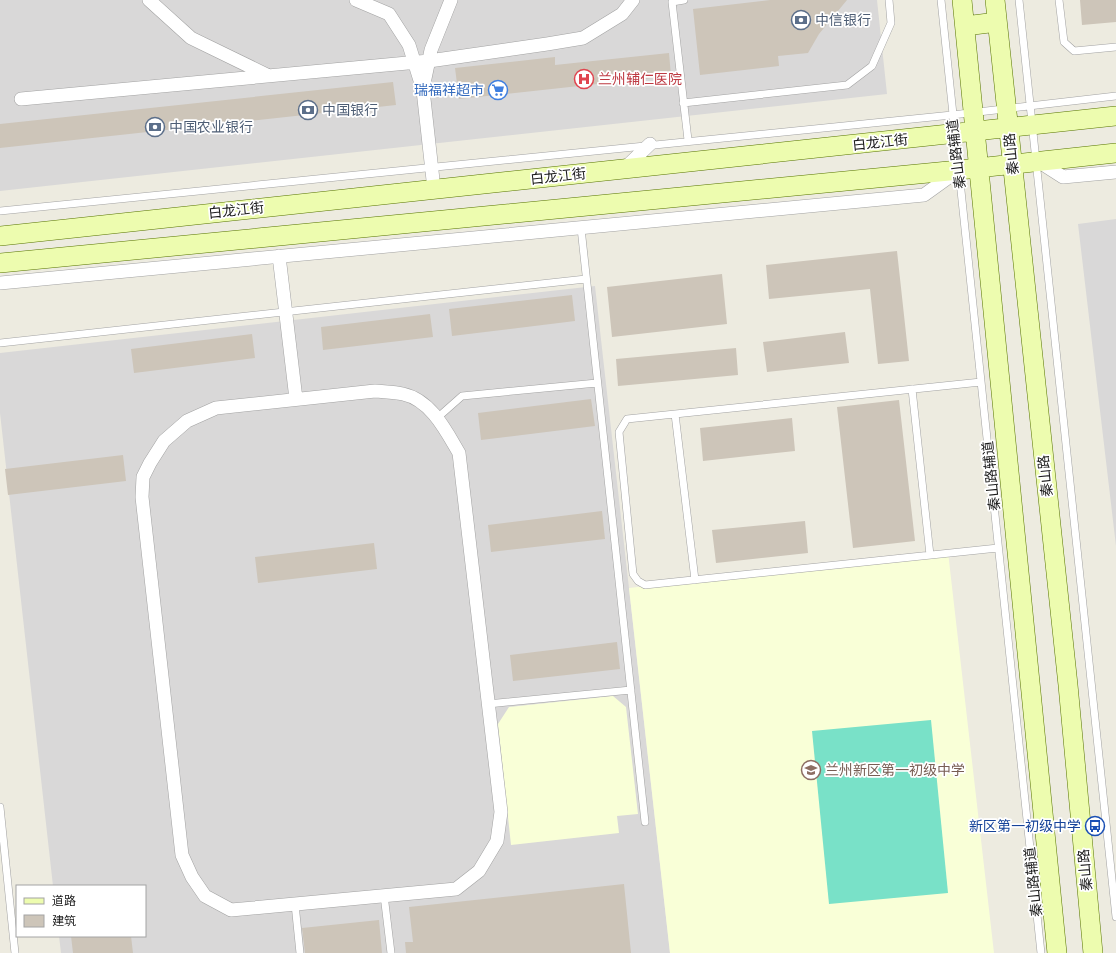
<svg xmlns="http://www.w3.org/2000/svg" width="1116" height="953" viewBox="0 0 1116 953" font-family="Cabin,'Noto Sans SC',sans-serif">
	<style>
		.residential { fill: #d9d8d8 }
		.education { fill: #f9ffd7 }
		.pitch { fill: #79e1c8 }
		.building { fill: #cdc5b9 }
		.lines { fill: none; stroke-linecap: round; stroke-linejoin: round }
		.lane-casing { stroke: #a2a2a2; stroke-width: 8 }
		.street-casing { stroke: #a2a2a2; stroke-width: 14 }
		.secondary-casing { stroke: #577400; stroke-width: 20 }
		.lane { stroke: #fff; stroke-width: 7 }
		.street { stroke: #fff; stroke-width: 13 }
		.secondary { stroke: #edfcaf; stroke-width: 19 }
		.labels { text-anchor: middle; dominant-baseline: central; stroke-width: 3.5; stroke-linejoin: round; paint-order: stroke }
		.service-label { font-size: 14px; fill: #4e5e75; stroke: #fff; text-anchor: start }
		.health-label { font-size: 14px; fill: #be3a42; stroke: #fff; text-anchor: start }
		.shop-label { font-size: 14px; fill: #366cbe; stroke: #fff; text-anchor: end }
		.street-label { font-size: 14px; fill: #1b1b1b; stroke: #fff }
		.education-label { font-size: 14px; fill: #785e54; stroke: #fff; text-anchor: start }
		.transit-label { font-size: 14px; fill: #164399; stroke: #fff; text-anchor: end }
	</style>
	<rect width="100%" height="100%" fill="#edebe0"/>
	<path class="residential" d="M0,0H877L887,94L0,191Z
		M1116,219V546L1078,224Z
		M595,286L670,953H61L59,936H145V886H53L0,413V353Z"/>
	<path class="education" d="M948,552L994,953H670L629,588Z
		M613,696L626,707L638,814L617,816L619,833L511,845L498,724L509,707Z"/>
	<path class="pitch" d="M931,720L948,893L829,904L812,731Z"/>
	<path class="building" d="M770,0H847L819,34L808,53L778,56L779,66L700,75L693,9Z
		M1080,0H1116V22L1082,25Z
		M669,53L671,76L459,99L455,68L555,57V65Z
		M393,82L396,105L0,148V124Z
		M897,251L909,361L878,364L870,289L769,299L766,265Z
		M722,274L727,324L612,337L607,287Z
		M572,295L575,321L452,336L449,309Z
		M430,314L433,337L323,350L321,327Z
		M845,332L849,363L767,372L763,342Z
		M252,334L255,358L134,373L131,349Z
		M736,348L738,375L618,386L616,359Z
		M591,399L595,426L481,440L478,413Z
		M899,400L915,541L853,548L837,407Z
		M792,418L795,451L703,461L700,428Z
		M123,455L126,481L8,495L5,469Z
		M602,511L605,539L491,552L488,525Z
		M805,521L808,553L716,563L712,530Z
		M374,543L377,569L258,583L255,557Z
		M617,642L620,669L513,681L510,655Z
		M624,884L631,953H406L405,942H413L409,907Z
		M379,920L382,953H305L302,928Z
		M71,936H131L133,953H73Z"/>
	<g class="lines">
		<defs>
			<path id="lane" d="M684,0L672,2L688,140
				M941,0L1041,953
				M1019,0L1116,917
				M1059,0L1064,42L1074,51L1116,47
				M683,103L847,85L872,66L891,23L889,0
				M0,211L952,115L1116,96
				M581,228L645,822
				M0,343L586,279
				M981,382L627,419L619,432L633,574L638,581L645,585L998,548
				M912,389L930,555
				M675,414L695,580
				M436,419L462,396L597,383
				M488,704L631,690
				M0,807L15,953
				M384,895L391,953
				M295,904L300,953"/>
			<path id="street" d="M149,0L191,38L267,75
				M356,0L389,14L409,45L423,90L434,189
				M423,88L431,50L451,0
				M21,99L429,61L547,44L583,38L622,14L633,0
				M1038,161L1063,177L1116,172
				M624,169L650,144
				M279,256L296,399
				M0,283L924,195L956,172
				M375,391C385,392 394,392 403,394C431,400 446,431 459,453L501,812L497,841L479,871L456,889L231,910L205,896L192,877L182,855L142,497L143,477L150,463L164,441L187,421L216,408Z"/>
			<path id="secondary" d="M962,0L1057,953
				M995,0L1068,685L1093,953
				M965,26L997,22
				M0,236L1116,116
				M0,263L959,170L1116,153"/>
		</defs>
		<use href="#lane" class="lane-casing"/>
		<use href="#street" class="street-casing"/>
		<use href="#secondary" class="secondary-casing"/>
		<use href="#lane" class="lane"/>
		<use href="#street" class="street"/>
		<use href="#secondary" class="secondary"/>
	</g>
	<defs>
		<symbol id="bank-ring" viewBox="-11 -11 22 22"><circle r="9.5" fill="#fff" stroke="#5c6f8a" stroke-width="1.5"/><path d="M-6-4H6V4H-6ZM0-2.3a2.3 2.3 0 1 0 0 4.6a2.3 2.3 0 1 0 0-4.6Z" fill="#5c6f8a"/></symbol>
		<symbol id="hospital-ring" viewBox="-11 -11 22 22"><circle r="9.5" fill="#fff" stroke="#e0444e" stroke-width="1.5"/><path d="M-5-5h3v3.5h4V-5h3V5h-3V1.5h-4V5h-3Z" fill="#e0444e"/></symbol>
		<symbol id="supermarket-ring" viewBox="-11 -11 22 22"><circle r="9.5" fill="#fff" stroke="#3f7fe0" stroke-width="1.5"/><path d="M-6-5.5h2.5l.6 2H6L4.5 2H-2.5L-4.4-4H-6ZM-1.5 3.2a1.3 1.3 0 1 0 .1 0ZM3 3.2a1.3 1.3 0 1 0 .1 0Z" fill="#3f7fe0"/></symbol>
		<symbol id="school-ring" viewBox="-11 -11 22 22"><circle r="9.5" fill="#fff" stroke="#8d6e63" stroke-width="1.5"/><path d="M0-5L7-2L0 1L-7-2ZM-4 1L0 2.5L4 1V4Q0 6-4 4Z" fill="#8d6e63"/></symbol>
		<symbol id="bus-ring" viewBox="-11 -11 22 22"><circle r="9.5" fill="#fff" stroke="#1a4fb4" stroke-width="1.5"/><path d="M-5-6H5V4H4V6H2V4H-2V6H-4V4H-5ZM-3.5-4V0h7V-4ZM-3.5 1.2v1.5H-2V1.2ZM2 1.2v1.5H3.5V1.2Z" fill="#1a4fb4"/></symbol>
	</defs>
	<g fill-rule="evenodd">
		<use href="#bank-ring" x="790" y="9" width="22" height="22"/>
		<use href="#hospital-ring" x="573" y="68" width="22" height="22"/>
		<use href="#supermarket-ring" x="487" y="79" width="22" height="22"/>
		<use href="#bank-ring" x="297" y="99" width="22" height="22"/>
		<use href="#bank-ring" x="144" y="116" width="22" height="22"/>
		<use href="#school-ring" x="800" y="759" width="22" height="22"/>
		<use href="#bus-ring" x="1084" y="815" width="22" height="22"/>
	</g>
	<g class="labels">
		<g class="service-label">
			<text x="815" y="20">中信银行</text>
			<text x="322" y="110">中国银行</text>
			<text x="169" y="127">中国农业银行</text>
		</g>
		<g class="health-label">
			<text x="598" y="79">兰州辅仁医院</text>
		</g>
		<g class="shop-label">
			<text x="484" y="90">瑞福祥超市</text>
		</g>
		<g class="street-label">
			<text transform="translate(880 142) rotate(-6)">白龙江街</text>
			<text transform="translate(956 154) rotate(-97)">秦山路辅道</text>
			<text transform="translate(1011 154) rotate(-96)">秦山路</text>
			<text transform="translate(558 176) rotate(-6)">白龙江街</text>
			<text transform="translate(236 210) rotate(-6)">白龙江街</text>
			<text transform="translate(991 476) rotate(-96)">秦山路辅道</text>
			<text transform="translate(1045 476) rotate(-96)">秦山路</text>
			<text transform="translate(1085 870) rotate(-95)">秦山路</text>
			<text transform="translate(1033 882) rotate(-96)">秦山路辅道</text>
		</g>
		<g class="education-label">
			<text x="825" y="770">兰州新区第一初级中学</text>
		</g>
		<g class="transit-label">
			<text x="1081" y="826">新区第一初级中学</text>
		</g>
	</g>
	<rect x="16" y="885" width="130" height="52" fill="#ffffff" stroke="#a4a4a4"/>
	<rect x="24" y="898" width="20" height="6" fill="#edfcaf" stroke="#a4a4a4"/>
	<text x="52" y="905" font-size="12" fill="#1b1b1b">道路</text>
	<rect x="24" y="915" width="20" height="12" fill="#cdc5b9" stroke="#a4a4a4"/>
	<text x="52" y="925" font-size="12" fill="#1b1b1b">建筑</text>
</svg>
